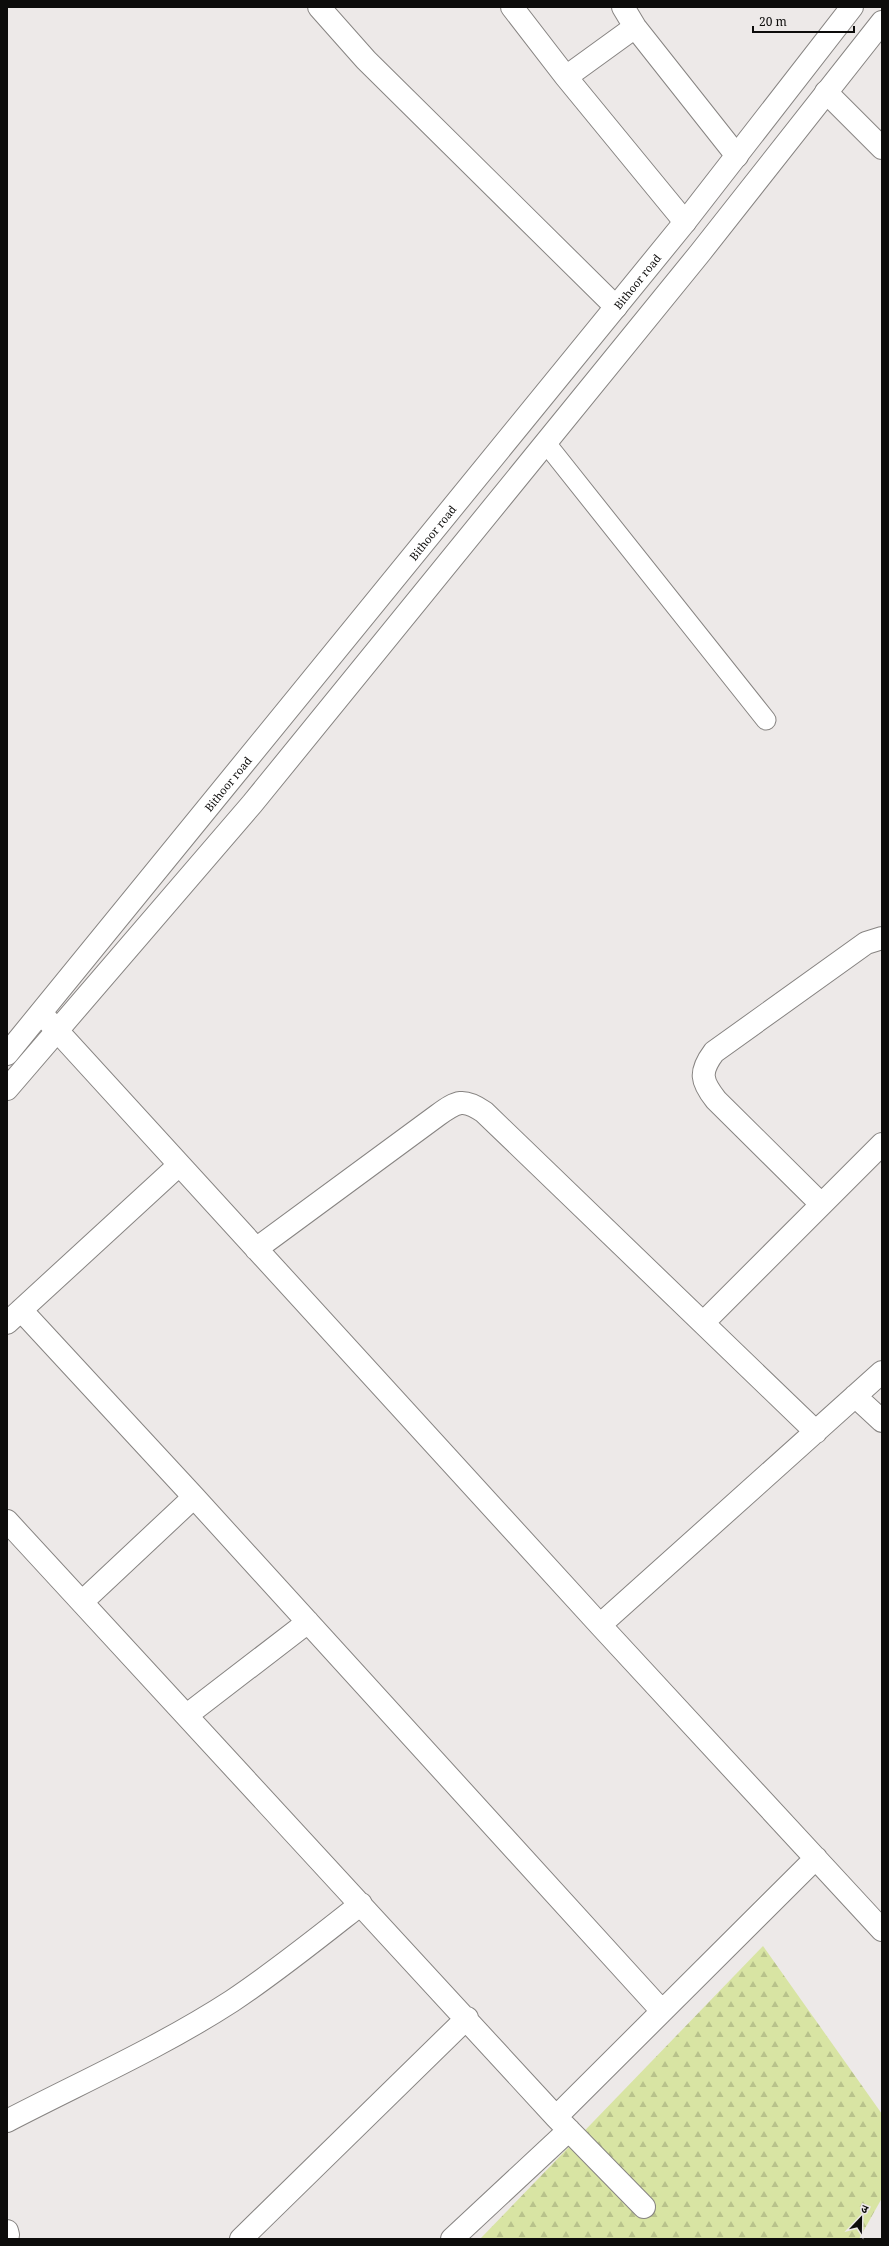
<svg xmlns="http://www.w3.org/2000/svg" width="889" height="2246" viewBox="0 0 889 2246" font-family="'Noto Serif','Noto Sans Devanagari',serif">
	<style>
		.forest { fill: url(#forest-firs) }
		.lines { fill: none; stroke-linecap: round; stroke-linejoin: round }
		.lane-casing { stroke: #878482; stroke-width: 21 }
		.street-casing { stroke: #878482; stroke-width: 24 }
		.secondary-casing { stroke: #878482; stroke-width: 24 }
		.lane { stroke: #fff; stroke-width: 19 }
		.street { stroke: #fff; stroke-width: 22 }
		.secondary { stroke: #fff; stroke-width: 22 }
		.labels { text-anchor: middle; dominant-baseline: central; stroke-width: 3.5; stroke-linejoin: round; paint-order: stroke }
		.street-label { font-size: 11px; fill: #0d0c0b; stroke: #ede9e8 }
	</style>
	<defs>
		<pattern id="forest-firs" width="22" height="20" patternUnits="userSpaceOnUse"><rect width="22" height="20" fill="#d8e4a3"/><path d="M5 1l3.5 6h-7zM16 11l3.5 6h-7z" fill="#b8c28b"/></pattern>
	</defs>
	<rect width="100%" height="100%" fill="#ede9e8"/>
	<path class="forest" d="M763,1946L882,2114V2198L859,2239H480Z"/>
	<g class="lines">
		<defs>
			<path id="lane" d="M545,442L766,720"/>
			<path id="street" d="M319,7L366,60L616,307
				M512,7L566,77L685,222
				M623,7L635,27L737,156
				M566,77L635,27
				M826,92L882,148
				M41,1013L600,1625L882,1930
				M821,1204L716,1100C701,1081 699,1072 714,1052L866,943L882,938
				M256,1249L438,1115C457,1101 464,1098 484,1112L816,1432
				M21,1310L194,1497L662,2011
				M7,1323L179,1165
				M703,1323L882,1144
				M855,1396L882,1421
				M7,1521L556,2117L644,2207
				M82,1602L194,1497
				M600,1625L882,1372
				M187,1715L308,1622
				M556,2117L816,1858
				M7,2121C82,2082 161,2047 232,2001C277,1971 319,1937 361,1904
				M7,2231L8,2235
				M241,2239L467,2018
				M452,2239L569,2130"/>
			<g id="secondary">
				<path id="s1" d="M7,1054L685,222L852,7"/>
				<path d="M7,1089L252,804L700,253L882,22"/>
			</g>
		</defs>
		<use href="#lane" class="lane-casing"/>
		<use href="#street" class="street-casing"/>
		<use href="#secondary" class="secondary-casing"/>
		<use href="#lane" class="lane"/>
		<use href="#street" class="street"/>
		<use href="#secondary" class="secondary"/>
	</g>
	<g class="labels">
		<g class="street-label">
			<text stroke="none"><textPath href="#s1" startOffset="997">Bithoor road</textPath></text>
			<text stroke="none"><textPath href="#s1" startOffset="673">Bithoor road</textPath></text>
			<text stroke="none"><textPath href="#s1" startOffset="349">Bithoor road</textPath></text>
		</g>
	</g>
	<rect width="889" height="2246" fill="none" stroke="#0d0c0b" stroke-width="16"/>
	<g transform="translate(861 2218) rotate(22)" stroke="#ede9e8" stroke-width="3" paint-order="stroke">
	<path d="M0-3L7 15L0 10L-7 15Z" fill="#0d0c0b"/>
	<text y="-6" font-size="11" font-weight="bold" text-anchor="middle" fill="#0d0c0b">उ</text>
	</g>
	<path d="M753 26v6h101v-6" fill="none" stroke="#0d0c0b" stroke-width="2"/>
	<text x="759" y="26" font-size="12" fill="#0d0c0b" stroke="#ede9e8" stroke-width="3" paint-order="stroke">20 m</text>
</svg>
